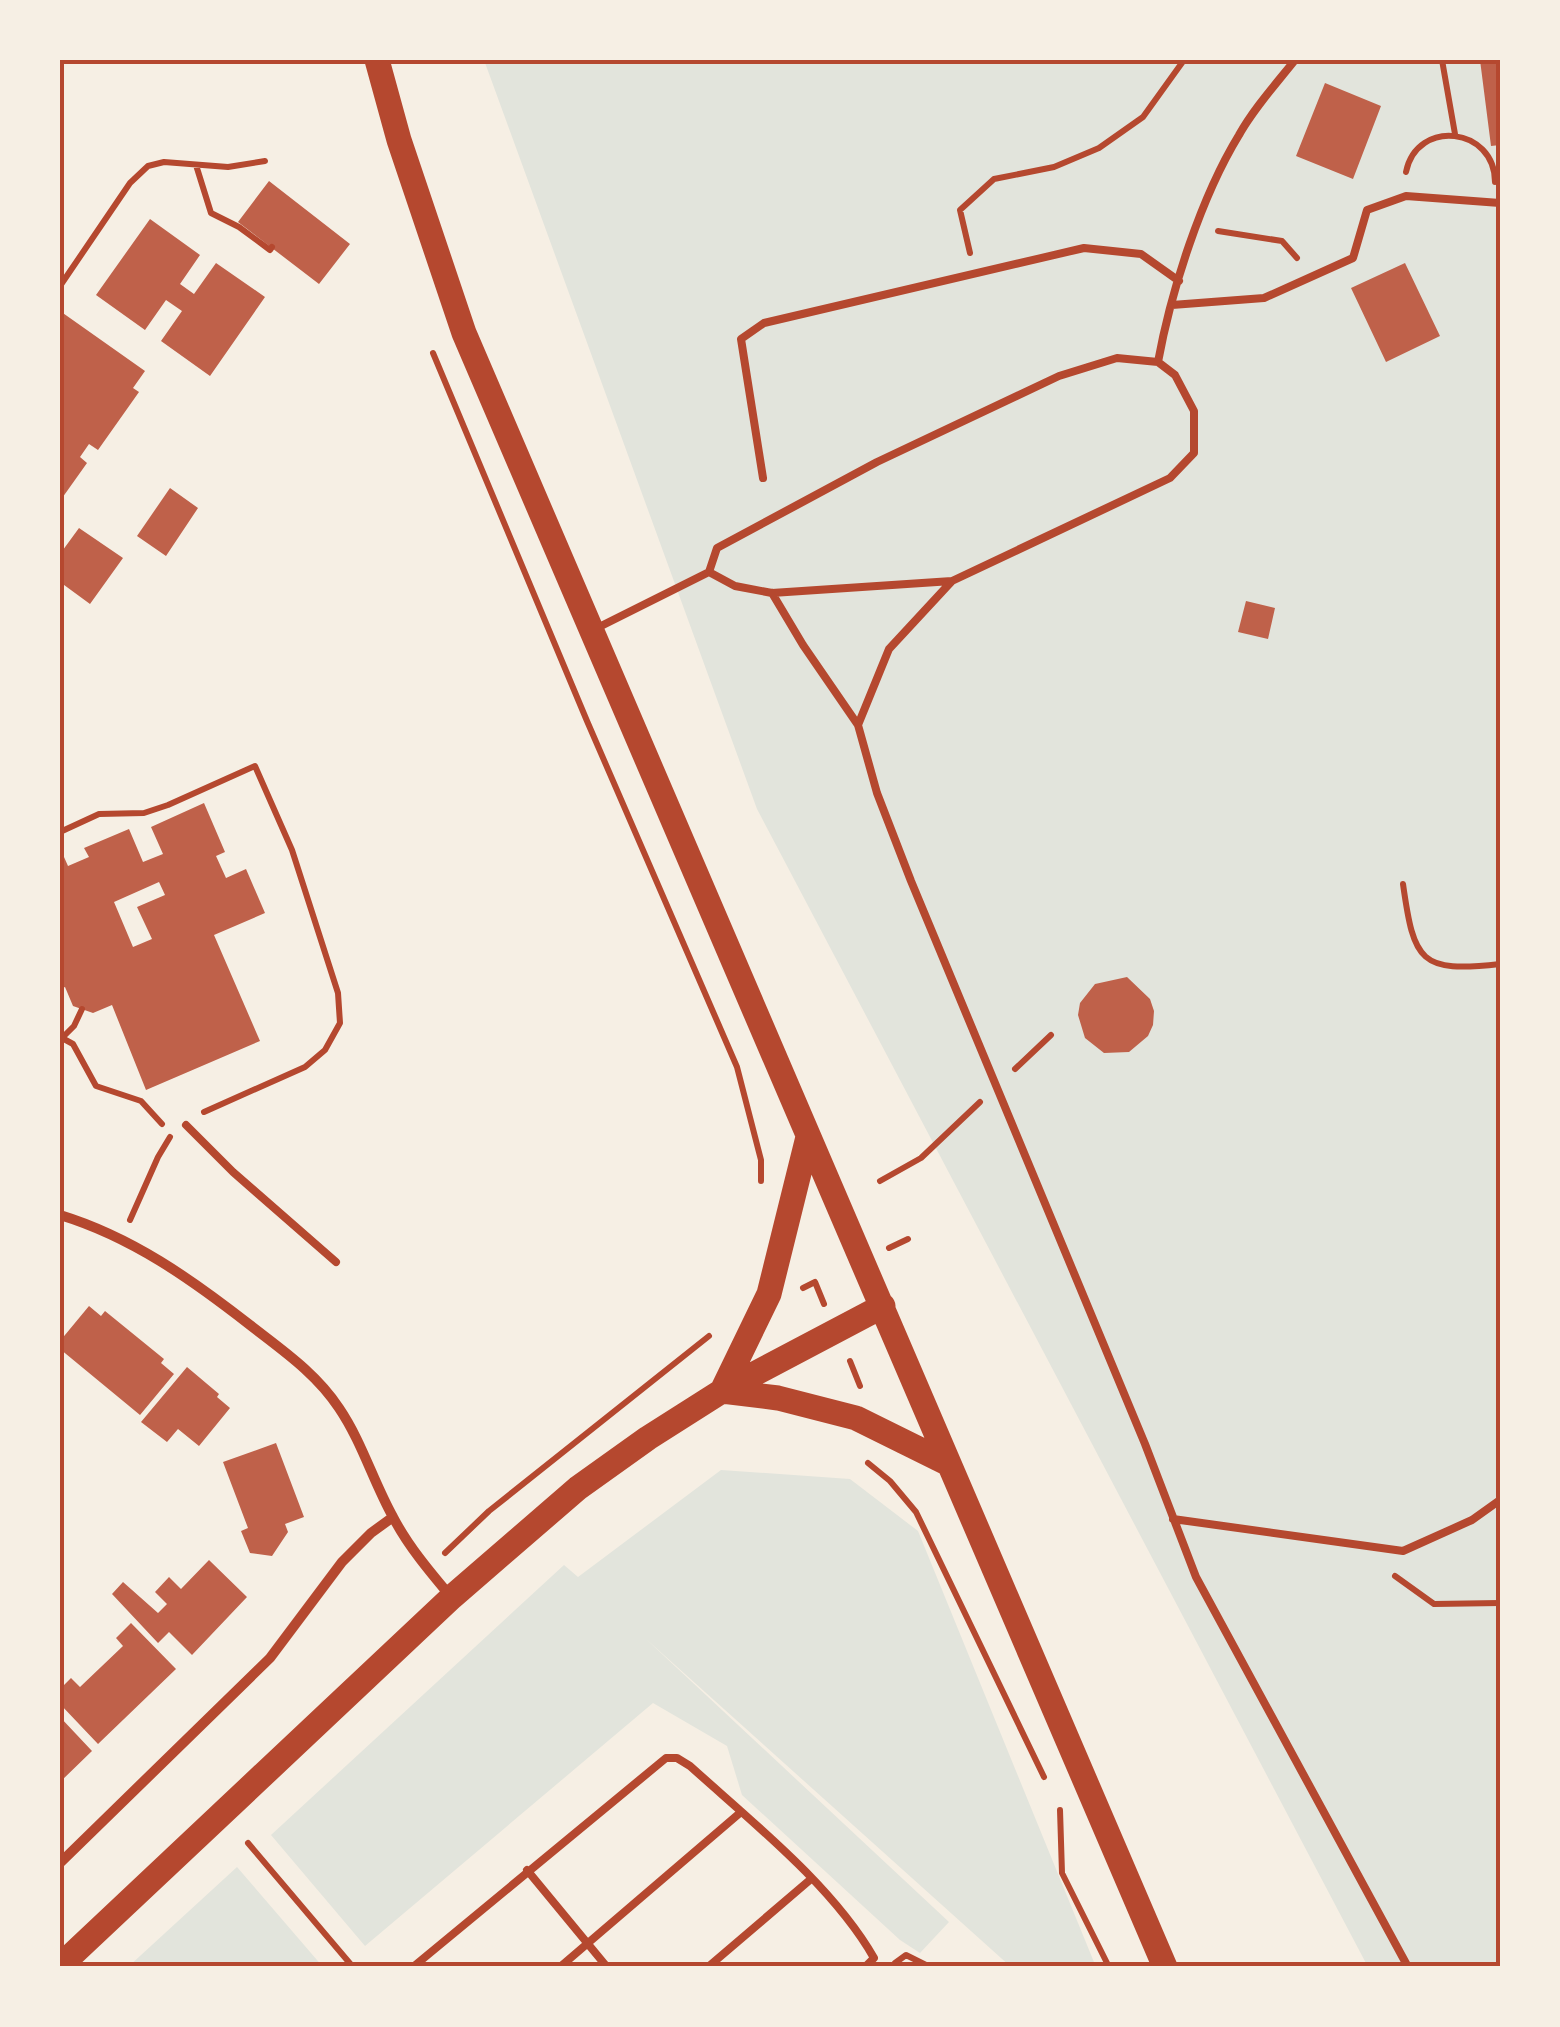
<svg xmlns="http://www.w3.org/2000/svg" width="1560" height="2027" viewBox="0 0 1560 2027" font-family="'Open Sans',sans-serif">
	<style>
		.green { fill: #e2e4dc }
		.building { fill: #bf614a; fill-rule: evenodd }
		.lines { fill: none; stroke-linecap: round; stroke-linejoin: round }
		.path { stroke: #b5482f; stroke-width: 6 }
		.service { stroke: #b5482f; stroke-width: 8 }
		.minor { stroke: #b5482f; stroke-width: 10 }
		.primary { stroke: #b5482f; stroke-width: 25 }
		.neatline { fill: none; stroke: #b5482f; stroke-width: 4 }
	</style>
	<rect width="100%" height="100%" fill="#f6efe4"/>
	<path class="green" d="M484,60H1500V1967H1368L757,809Z
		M721,1470L850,1479L918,1531L1096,1967H1011L646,1639L949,1922L920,1953L900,1940L742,1795L727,1746L653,1703L365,1946L271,1835L564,1565L578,1577Z
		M237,1867L323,1967H128Z"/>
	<path class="building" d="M1480,60H1500V145L1491,146Z
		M1325,83L1381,106L1353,179L1296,156Z
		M269,181L350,244L319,284L238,222Z
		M150,219L200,255L180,284L194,294L216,263L265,297L210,376L161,341L182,311L166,300L145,330L96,295Z
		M1405,263L1440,336L1386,362L1351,288Z
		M60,311L145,371L133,388L139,392L98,450L89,444L80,457L87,463L60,501Z
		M170,488L198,508L166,556L137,536Z
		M79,528L123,558L90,604L60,582V554Z
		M1246,601L1275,608L1268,639L1238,632Z
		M204,803L225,852L216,856L226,878L246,869L265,913L214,935L260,1041L146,1090L112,1005L93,1013L73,1006L65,987L60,989V848L68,866L89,857L84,848L129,829L143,862L163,854L151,827ZM159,882L165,895L137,907L152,939L133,947L114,902Z
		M1127,977L1150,999L1154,1011L1153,1025L1148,1036L1129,1052L1104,1053L1085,1038L1078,1015L1080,1003L1095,984Z
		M89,1306L101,1316L105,1311L164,1359L161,1363L174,1374L140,1415L60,1349V1341Z
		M187,1367L219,1394L217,1397L230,1408L199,1446L178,1429L167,1442L141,1422Z
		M276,1443L304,1517L285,1524L288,1532L272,1556L250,1553L241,1531L248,1528L223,1462Z
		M209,1560L247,1597L192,1655L169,1632L158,1643L112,1594L123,1582L158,1613L167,1604L155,1592L169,1577L181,1589Z
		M131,1623L176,1669L98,1744L60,1704V1689L71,1678L80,1687L123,1646L116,1638Z
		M60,1717L92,1751L60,1782Z"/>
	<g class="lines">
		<path class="path" d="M1442,60L1455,134
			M196,165L211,213L239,227L270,250L272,247
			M1406,172C1417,118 1495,127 1495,182
			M1218,231L1282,241L1297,258
			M970,253L960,210L994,179L1054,167L1099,148L1143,117L1184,60
			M60,286L130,183L148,166L164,162L228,167L265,161
			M433,353L587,721L737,1067L761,1160V1181
			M60,832L99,814L144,813L168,805L255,766L292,850L338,993L340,1023L325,1050L305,1067L204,1112
			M1403,884C1414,962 1420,973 1500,964
			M62,1038L73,1044L96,1086L141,1101L162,1124
			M60,1040L74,1026L82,1009
			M1015,1069L1051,1035
			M880,1181L921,1158L980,1102
			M130,1220L158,1157L170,1137
			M889,1248L908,1239
			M803,1288L815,1282L824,1304
			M850,1361L860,1386
			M868,1463L890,1481L916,1512L1044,1777
			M445,1553L489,1511L709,1336
			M1395,1576L1434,1604L1500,1603
			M1060,1810L1062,1873L1109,1967
			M248,1843L353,1967
			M895,1963L906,1955L930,1967"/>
		<path class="service" d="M1172,305L1264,298L1353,258L1367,210L1406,196L1500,203
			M1158,362C1171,291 1201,197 1239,135C1254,108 1276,84 1295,60
			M763,478L741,339L764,323L1084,248L1141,254L1179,281
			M772,593L803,645L858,725L877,793L911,881L1145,1444L1196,1577L1408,1967
			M595,629L709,572L717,548L877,462L1059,376L1117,358L1158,362L1175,375L1194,411V453L1170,478L952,581L772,593L735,586L709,572
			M858,725L889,649L952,581
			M186,1125L233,1172L336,1262
			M1173,1519L1403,1551L1472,1520L1500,1500
			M527,1870L607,1967
			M413,1967L666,1758H677L690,1766C752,1822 833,1886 874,1958L865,1967
			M560,1967L741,1812
			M708,1967L811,1879"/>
		<path class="minor" d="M60,1215C132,1237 191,1279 250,1325C282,1350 316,1373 339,1408C362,1442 373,1481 393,1517C408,1546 430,1572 451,1597
			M60,1863L270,1658L342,1562L371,1533L393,1517"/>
		<path class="primary" d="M377,60L399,140L464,333L1165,1967
			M722,1391L769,1294L808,1137
			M722,1391L778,1398L856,1418L949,1464
			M60,1966L452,1597L578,1488L648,1438L722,1391L883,1306"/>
	</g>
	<rect width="1560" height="2027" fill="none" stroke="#f6efe4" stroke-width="125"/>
	<rect x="62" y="62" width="1436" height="1902" class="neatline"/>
</svg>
